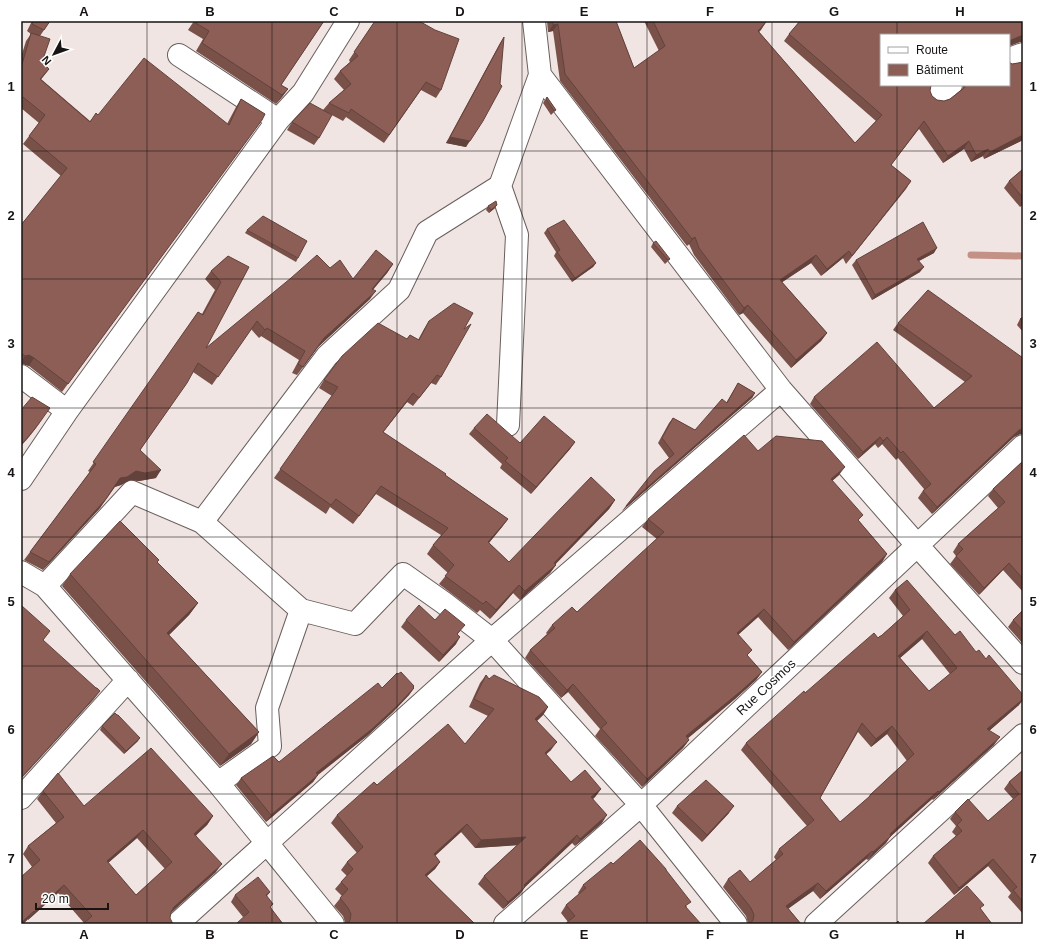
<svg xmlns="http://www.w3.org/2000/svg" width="1044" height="945" viewBox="0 0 1044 945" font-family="Helvetica,sans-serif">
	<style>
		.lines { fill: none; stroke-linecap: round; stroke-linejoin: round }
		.stream { stroke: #c49187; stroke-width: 7 }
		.minor-casing { stroke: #685f5d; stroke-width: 24 }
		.minor { stroke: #fff; stroke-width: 22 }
		.wall { fill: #795149; fill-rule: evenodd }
		.shaded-wall { fill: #63423c }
		.building { fill: #8d5e55; stroke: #63423c; fill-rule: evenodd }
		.grid { fill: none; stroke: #171413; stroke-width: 1; stroke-opacity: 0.55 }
		.labels { text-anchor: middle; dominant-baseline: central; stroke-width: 3; stroke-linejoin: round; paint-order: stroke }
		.street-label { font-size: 13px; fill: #171413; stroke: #fff }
		.neatline { fill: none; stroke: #171413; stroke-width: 1.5 }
		.grid-label { font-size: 13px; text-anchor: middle; font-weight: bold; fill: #171413 }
	</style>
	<rect width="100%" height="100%" fill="#f0e5e3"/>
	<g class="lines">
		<path class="stream" d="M971,255L1023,256"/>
		<defs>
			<path id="minor" d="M534,21L540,75L781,390L917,545L1023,663
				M179,55L278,120
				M1009,59L1023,54
				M937,96L951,85
				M500,186L517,235L508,425
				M21,376L67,411
				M21,479L67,411L278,120L303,93L348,21
				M202,522L327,356L399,290L427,232L500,186L540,75
				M21,572L45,586L218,783L333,924
				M45,586L132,492L202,522L301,610L355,624L403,574L444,603L492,640L641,805L736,924
				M218,783L270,746L267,708L301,610
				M21,798L128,680
				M177,924L492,640L781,390
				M505,924L641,805L1023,446
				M816,924L1023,735"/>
		</defs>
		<use href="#minor" class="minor-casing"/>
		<use href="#minor" class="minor"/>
	</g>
	<path class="wall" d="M32,21H50L40,36L42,62L49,69L41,79L90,121L98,115L227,124L236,107L241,99L265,114L62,392L29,366L23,364H21V225L61,176L23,144L39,123L21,108V57L26,41L31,34L27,31Z
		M194,21H324L281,85L288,89L282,97L276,104L196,51L203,39L188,30Z
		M375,21L441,90L436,98L421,90L384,143L346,117L343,121L328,113L319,138L314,145L287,130L292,122L323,110L329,103L344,90L334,79L340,71L350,62L349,60Z
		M547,21H616L634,68L659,51L644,21H765L766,22L759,32L855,143L876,121L784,41L789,34L800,21H1023V41L1009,46V35H881V85H931L930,91L932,96L937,100L944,101L950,99L963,88V85H1009V62L1012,64L1018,63L1023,62V140L984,159L983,156L971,162L964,149L943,163L919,129L891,165L911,181L846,264L843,258L821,276L811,263L782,282L827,333L821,341L791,368L743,313L739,315L694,255L689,244L687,246L560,81L553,31L548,32Z
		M504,37L466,147L446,143L500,43Z
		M547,97L556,110L551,115L543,103Z
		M1023,169V205L1020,207L1004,188L1009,181Z
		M488,206L495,208L489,213L486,210Z
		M547,229L596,263L593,267L572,282L554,256L556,252L544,233Z
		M247,230L298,258L296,262L245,233Z
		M653,243L670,259L665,264L651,247Z
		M934,253L919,261L920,272L872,300L852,265L856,260Z
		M228,256L206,348L330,268L353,279L393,264L387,273L373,289L370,299L318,347L297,375L292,373L299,360L261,336L259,338L251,329L212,385L193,372L140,450L156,478L139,481L130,480L121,485L115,487L100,508L43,570L24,560L90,472L88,471L198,312L202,314L215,290L205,279L211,271Z
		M928,290L1023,434H1020L1014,437L932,514L918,498L924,489L898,458L896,460L882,444L878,448L875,444L858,459L810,404L814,397L934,408L965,382L893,330L898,323Z
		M1023,317V332L1017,325L1020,319Z
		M429,321L464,329L441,377L436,385L431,383L413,406L407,402L383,432L445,475L508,519L502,527L489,543L509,562L615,500L609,509L555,564L556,565L550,573L520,600L513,593L490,619L480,610L477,613L439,584L448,573L427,554L433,545L441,535L376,494L353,524L330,507L326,514L274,478L332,396L319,388L324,380L407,339L410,335L418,340L424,329Z
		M738,383L755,393L752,398L622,511L669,458L658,443L669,423L673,418L695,430L726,403Z
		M474,428L520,443L575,442L570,449L531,494L500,468L502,464L469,434Z
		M758,451L839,475L832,481L859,521L887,554L882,562L788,650L758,617L738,635L748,657L762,672L756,680L735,699L688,738L689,740L683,748L642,787L595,736L600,729L568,692L561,698L525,658L530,650L547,634L546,633L552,625L577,612L657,539L642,527L648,519Z
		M1023,461V592L1003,570L979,595L950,564L956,556L953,552L958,544L998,508L988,496L993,489Z
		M157,562L198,603L189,615L169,635L259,732L251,744L220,766L62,586L70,574Z
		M895,590L955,635L1019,705L989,731L994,745L933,800L932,799L916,813L890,837L886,843L868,860L866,859L820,899L813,891L788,908L801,924H748V923L746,916L723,887L728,879L750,882L776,860L774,857L779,849L807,826L741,750L746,743L805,693L878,638L881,636L903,616L889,598ZM922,639L950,674L929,691L900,658ZM858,732L871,747L887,734L907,761L870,795L868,798L840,822L820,798Z
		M1023,610V644L1008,627L1013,620Z
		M406,620H435L460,631L457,635L456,644L439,662L401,627Z
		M486,675L489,679L548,707L543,715L537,721L551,750L546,754L571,782L601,789L595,797L593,799L602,823L575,846L572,843L525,887L520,894L503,909L478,884L484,876L517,845L475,848L461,832L435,856L440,862L435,869L427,876L473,924H345V922L343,916L334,906L342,896L335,889L341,882L347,876L341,870L347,862L357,853L331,823L337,815L377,785L465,744L488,716L469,707L480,683Z
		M413,688H414L409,695L393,712L367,736L318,775L313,782L266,822L236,785L241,778L279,762Z
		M102,726L138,741L124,754L100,730Z
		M1023,770V914L1008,897L1011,893L988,866L954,895L928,863L933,856L956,836L952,832L956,826L950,819L955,812L988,821L1013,799L1004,789L1009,782Z
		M43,791L84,806L213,816L207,825L196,835L216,872L171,913L84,923L58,893L28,920V919L23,924H21L32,867L23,854L28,846L56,823L37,799ZM137,838L165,869L136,895L108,863Z
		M677,806L729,813L702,842L672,813Z
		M613,864L666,870L687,907L568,922L561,913L566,905L579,894L578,893L583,885Z
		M270,892L267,896L271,908L243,917L231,902L235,895Z"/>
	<path class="shaded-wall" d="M766,22L761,30L753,38L758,31Z
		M558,24L553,31L548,32L553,25Z
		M1023,35V42H1019L1009,46V41Z
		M49,69L43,77L34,87L40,79Z
		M288,89L282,97L276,104L282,95Z
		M1023,135V140L984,159L990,152Z
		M450,137L470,141L466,147L446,143Z
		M969,141L964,149L943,163L948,156Z
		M988,149L983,156L971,162L976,155Z
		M911,181L906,189L846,264L852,256Z
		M497,205L495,208L489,213L491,210Z
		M695,237L689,244L687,246L692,239Z
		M937,248L934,253L913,264L917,259Z
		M849,251L843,258L821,276L827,269Z
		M816,255L811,263L775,287L780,280Z
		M596,263L593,267L572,282L575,278Z
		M393,264L387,273L367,297L372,289Z
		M924,267L920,272L872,300L875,295Z
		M376,291L370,299L318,347L297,375L324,338Z
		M748,305L743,313L739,315L744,308Z
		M267,328L261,336L259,338L265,330Z
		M827,333L821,341L791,368L796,360Z
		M29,355L34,358L29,366L23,364H21V362L25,356Z
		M413,393L407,402L377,440L383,432Z
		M755,393L752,398L622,511L626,506Z
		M45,416L29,437L21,446V445Z
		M1023,428V434H1020L1014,437L932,514L937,507L1019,430Z
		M880,437L875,444L858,459L863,452Z
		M887,437L882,444L878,448L883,441Z
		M575,442L570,449L531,494L536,487Z
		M845,467L839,475L825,487L831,479Z
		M161,470L156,478L139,481L130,480L121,485L114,487L120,478L136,471Z
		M106,499L100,508L43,570L49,562Z
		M615,500L609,509L549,571L556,565L550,573L520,600L525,591L554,563Z
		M508,519L502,527L482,551L488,542Z
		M887,554L882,562L788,650L794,642Z
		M1009,563L1003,570L979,595L984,588Z
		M519,585L513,593L490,619L496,610Z
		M198,603L189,615L158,646L167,633Z
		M764,609L758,617L731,641L737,633Z
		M927,631L922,639L893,664L898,656Z
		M460,637L456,644L439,662L443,655Z
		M762,672L756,680L735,699L681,744L686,736Z
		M573,684L568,692L561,698L567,690Z
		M414,688L409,695L393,712L367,736L311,780L316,773Z
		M100,691L94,699L21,779V778Z
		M1023,699V700L1019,705L982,737L987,729Z
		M548,707L543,715L530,727L535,719Z
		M892,726L887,734L871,747L876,739Z
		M259,732L251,744L220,766L229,754Z
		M1000,737L994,745L933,800L939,792Z
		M140,738L138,741L124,754L126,751Z
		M689,740L683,748L642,787L647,779Z
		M557,742L551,750L540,760L545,753Z
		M318,775L313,782L266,822L271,815Z
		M601,789L595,797L586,805L591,797Z
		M938,791L932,799L890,837L886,843L868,860L873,852L890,834Z
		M734,806L729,813L702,842L707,835Z
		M607,815L602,823L575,846L580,839Z
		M213,816L207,825L189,842L194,834Z
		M467,824L461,832L428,862L434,854Z
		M143,830L137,838L101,869L107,861Z
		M577,835L572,843L525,887L520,894L503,909L508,902L524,885Z
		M526,837L521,845L475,848L481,840Z
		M872,851L866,859L820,899L826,891Z
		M993,859L988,866L954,895L959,888Z
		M440,862L435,869L420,882L425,875Z
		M222,864L216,872L168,915L174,907Z
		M818,883L813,891L781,914L786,906Z
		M64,885L58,893L28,920L34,912Z
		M34,911L28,919L23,924H21V923Z"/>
	<path class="building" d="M33,21H50L44,30L32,24Z
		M195,21H324L281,85L288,89L282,95L202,43L209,31L194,22Z
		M375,21H419L435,30L459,39L441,90L426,82L389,135L351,109L349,113L329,103L351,84L340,71L358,56L354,52Z
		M553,21H616L634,68L665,46L653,21H765L766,22L758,31L855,143L882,115L789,34L800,21H1023V35L1009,41V35H881V85H931L930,91L932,96L937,100L944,101L950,99L964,88L966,85H1009V62L1012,64L1018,63L1023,62V135L990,152L988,149L976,155L969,141L948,156L924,121L891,165L911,181L852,256L849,251L827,269L816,255L780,280L827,333L796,360L748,305L744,308L699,248L695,237L692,239L565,74L558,24L553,25Z
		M31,33L50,39L42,62L49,69L40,79L90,122L96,113L98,115L144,58L229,125L241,99L265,114L262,120L68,384L34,358L29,355L25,356L21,353V225L67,168L29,136L45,115L23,97L21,99V68Z
		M504,37L500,84L502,86L483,121L470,141L450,137Z
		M547,97L556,110L554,111L546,99Z
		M310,103L332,115L319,138L292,122Z
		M1023,169V198L1009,181Z
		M496,201L497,205L491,210L488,206Z
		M263,216L307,241L298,258L247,230Z
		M564,220L596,263L575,278L557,252L560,250L547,229Z
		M923,222L937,248L917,259L924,267L875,295L856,260Z
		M656,241L670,259L668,260L653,243Z
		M376,250L393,264L372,289L376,291L324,338L303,367L298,364L305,351L267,328L265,330L257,321L218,377L198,363L187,383L140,450L161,470L145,473L136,471L127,477L120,478L106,499L49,562L30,552L96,464L93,462L198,312L203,315L221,282L211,271L228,256L249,267L206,348L291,278L317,255L330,268L340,260L353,279Z
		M928,290L1023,358V428L1019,430L937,507L923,491L931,484L903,451L901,453L887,437L883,441L880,437L863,452L814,397L877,342L934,408L972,376L898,323Z
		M454,303L473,313L464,329L471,324L441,377L437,375L419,398L413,393L383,432L446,474L445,475L508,519L488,542L509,562L591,477L615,500L554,563L556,565L525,591L519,585L496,610L486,601L483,604L445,576L454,565L433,545L448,528L381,486L359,516L336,499L331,505L280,469L338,387L324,380L342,356L378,323L407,339L410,335L419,340L429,321Z
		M1023,317V322L1020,319Z
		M738,383L755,393L626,506L654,471L674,454L662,438L673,418L695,430L722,399L727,403Z
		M32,397L50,408L34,430L21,445V410Z
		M487,414L520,443L544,416L575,442L536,487L505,461L508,458L474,428Z
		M744,435L758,451L776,436L822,441L845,467L831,479L863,515L858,520L887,554L794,642L764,609L737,633L752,650L747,655L762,672L741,691L686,736L689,740L647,779L601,728L607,723L573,684L567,690L530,650L555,628L552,625L572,607L577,612L664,532L648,519Z
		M1023,461V579L1009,563L984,588L956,556L963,549L958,544L1005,502L993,489Z
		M120,521L159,560L157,562L198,603L167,633L259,732L229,754L70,574Z
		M907,580L955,635L960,631L976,652L979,650L986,659L989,655L1023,695V699L987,729L1000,737L939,792L938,791L921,806L890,834L891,836L873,852L872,851L826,891L818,883L786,906L801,924H752L751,923L753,920L754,915L751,908L728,879L740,870L750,882L783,854L779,849L814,820L746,743L804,691L805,693L874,633L878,638L880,636H881L910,610L895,590ZM927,631L957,668L929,691L898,656ZM862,723L876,739L892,726L914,754L870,795V796L840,822L820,798Z
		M419,605L435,620L445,609L465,625L457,634L460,637L443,655L406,620Z
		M22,606L50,631L43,640L96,688H97L100,691L21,778V607Z
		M1023,610V631L1013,620Z
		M401,672L414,686L413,687L414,688L398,705L372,729L316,773L318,775L271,815L241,778L273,756L279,762L378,683L382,688L397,673L398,674Z
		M486,675L489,679L494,675L539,697L548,707L535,719L557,742L545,753L571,782L585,770L601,789L591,797L607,815L580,839L577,835L524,885L525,887L508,902L484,876L526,837L481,840L467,824L434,854L440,862L425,875L474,923L473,924H348L350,920L351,914L348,908L340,898L348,889L341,882L353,869L347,862L363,847L337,815L374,782L377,785L448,724L465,744L494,709L474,699Z
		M115,713L117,715H118L140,738L126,751L102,726Z
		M151,748L213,816L194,834L222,864L174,907L171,912L170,918L173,924H83L92,916L64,885L34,912V911L21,923V877L40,860L28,846L64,817L43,791L58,773L84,806ZM143,830L172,862L136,895L107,861Z
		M1023,770V902L1013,890L1017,887L993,859L959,888L933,856L962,831L957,825L962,820L955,812L968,799L988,821L1019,794L1009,782Z
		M706,780L734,806L707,835L677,806Z
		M640,840L666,869V870L691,902L685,906L701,924H565L575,916L566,905L586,888L583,885L611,862L613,864Z
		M258,877L270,892L266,895L273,904L270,907L283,924H236L249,912L235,895Z
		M967,886L984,905L980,908L992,924H923Z
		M898,921L900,924H895Z"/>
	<path class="grid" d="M147,21V924M272,21V924M397,21V924M522,21V924M647,21V924M772,21V924M897,21V35M897,85V924M21,151H1023M21,279H1023M21,408H1023M21,537H1023M21,666H1023M21,794H1023"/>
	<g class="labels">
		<g class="street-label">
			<text transform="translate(766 687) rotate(-43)">Rue Cosmos</text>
		</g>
	</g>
	<rect width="1044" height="945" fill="none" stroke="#ffffff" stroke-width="44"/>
	<rect x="880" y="34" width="130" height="52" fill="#ffffff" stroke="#a2a1a1"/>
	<rect x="888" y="47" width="20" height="6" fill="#ffffff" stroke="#a2a1a1"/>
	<text x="916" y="54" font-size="12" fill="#171413">Route</text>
	<rect x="888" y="64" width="20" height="12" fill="#8d5e55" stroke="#a2a1a1"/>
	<text x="916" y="74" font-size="12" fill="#171413">Bâtiment</text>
	<g transform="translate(54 54) rotate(229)" stroke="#ffffff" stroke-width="3" paint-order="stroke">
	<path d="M0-3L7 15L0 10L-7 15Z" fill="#171413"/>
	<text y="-6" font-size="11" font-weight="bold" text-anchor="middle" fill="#171413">N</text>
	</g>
	<path d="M36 903v6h72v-6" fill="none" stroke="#171413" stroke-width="2"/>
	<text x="42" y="903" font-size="12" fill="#171413" stroke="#ffffff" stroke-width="3" paint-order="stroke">20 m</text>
	<rect x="22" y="22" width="1000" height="901" class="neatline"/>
	<g class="grid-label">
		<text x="84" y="16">A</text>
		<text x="210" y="16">B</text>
		<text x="334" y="16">C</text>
		<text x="460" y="16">D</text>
		<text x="584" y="16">E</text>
		<text x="710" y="16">F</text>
		<text x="834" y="16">G</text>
		<text x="960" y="16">H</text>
		<text x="11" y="91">1</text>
		<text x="1033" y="91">1</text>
		<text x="11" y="220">2</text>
		<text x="1033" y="220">2</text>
		<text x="11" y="348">3</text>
		<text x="1033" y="348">3</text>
		<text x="11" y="477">4</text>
		<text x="1033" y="477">4</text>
		<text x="11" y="606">5</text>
		<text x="1033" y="606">5</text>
		<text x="11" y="734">6</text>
		<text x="1033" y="734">6</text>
		<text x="11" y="863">7</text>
		<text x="1033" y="863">7</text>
		<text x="84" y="939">A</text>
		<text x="210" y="939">B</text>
		<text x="334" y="939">C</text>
		<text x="460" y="939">D</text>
		<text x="584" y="939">E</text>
		<text x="710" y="939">F</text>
		<text x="834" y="939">G</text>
		<text x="960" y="939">H</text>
	</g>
</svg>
